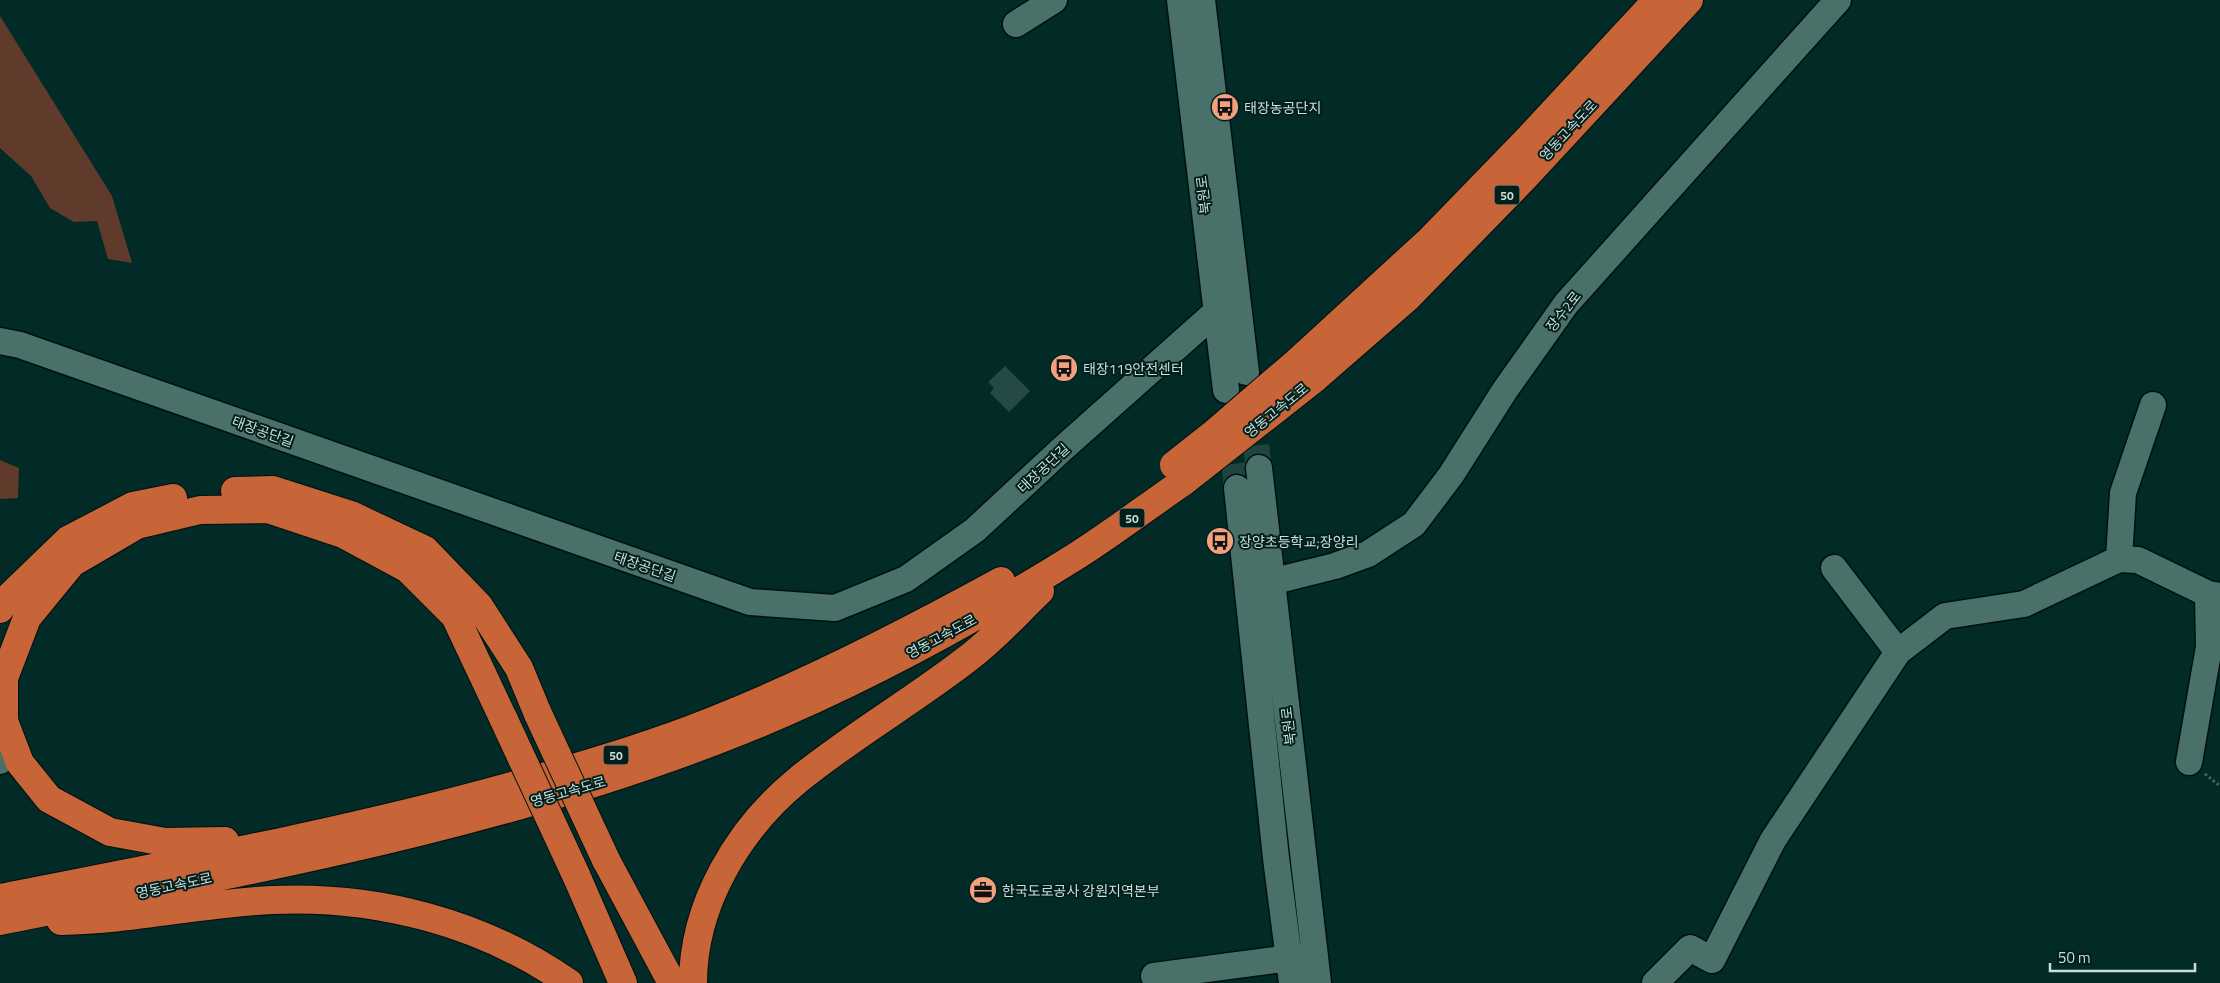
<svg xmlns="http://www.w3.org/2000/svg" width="2220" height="983" viewBox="0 0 2220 983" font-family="'Titillium Web','Noto Sans KR',sans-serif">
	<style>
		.green { fill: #603b2b }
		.building { fill: #254a45 }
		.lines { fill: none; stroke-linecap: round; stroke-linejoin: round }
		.minor-tunnel { stroke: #204541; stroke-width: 26; stroke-dasharray: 26 13; stroke-linecap: butt }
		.minor-casing { stroke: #00110f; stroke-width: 29 }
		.highway-casing { stroke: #00110f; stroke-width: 30 }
		.path { stroke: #446662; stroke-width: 3; stroke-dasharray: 2.5 2.5; stroke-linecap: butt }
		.minor { stroke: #4a706a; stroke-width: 26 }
		.highway { stroke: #c86538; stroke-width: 28 }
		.highway-bridge-casing { stroke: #00110f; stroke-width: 30; stroke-linecap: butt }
		.highway-bridge { stroke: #c86538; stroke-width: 28 }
		.labels { text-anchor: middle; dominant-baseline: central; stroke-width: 4; stroke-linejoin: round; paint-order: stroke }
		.shield { fill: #031f1c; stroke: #8ea5a1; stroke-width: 1 }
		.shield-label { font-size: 12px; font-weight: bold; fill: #cadeda }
		.poi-label { font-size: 14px; fill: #cadeda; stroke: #031f1c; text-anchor: start }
		.street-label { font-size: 14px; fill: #cadeda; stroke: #031f1c }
	</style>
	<rect width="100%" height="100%" fill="#022a26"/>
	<path class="green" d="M0,16L112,196L132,263L108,259L97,221L74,222L50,208L31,176L0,148Z
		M0,460L19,468L18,498L0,499Z"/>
	<path class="building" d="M1005,366L1030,391L1009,412L990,393L994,388L988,382Z"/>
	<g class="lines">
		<path class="minor-tunnel" d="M1251,407L1259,468
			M1230,425L1237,488"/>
		<defs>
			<path id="minor" d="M1180,0L1226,390
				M1202,0L1246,372
				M1016,24L1054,0
				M0,341L20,345L750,602L835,608L906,579L975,530L1060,451L1216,312
				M1259,468L1318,983
				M1237,488L1276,858L1292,983
				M2119,559L2123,493L2153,405
				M1834,568L1898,652
				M1247,581L1271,582L1335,566L1368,554L1414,524L1451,475L1505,390L1566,304L1838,0
				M0,761L2,714
				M2189,762L2209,647L2208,594
				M1154,976L1305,956
				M1655,983L1690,948L1712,960L1773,840L1898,652L1945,616L2024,604L2119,559L2138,560L2208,594L2220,596"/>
			<path id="highway" d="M1297,362L1430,240L1527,140L1657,0
				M1314,379L1407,298L1524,178L1689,0
				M235,491L273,490L351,515L425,550L479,606L519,668L538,714
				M0,609L7,599L68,540L133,506L173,498
				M225,841L165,842L110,832L49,799L20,763L4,721V678L27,618L72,563L137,525L200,510L268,509L343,534L408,569L455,616L504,720
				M606,860L672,983
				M576,875L623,983
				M0,898C179,863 358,830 533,780C594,762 656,744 715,720C813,681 908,632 1001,581
				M0,921C250,870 505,826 743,730C860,683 971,622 1078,555C1114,532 1148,506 1183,482
				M61,921C132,920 202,903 272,900C377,895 483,923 569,983
				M693,983C693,905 738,829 798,780C853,735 915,700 971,656C996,637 1017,613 1040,591"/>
		</defs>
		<use href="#minor" class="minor-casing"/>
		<use href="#highway" class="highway-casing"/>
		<path class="path" d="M2205,774L2220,786"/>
		<use href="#minor" class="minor"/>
		<use href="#highway" class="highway"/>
		<defs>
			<path id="highway-bridge" d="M1174,465L1212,435L1297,362
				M1183,482L1314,379
				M538,714L606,860
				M504,720L576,875"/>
		</defs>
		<use href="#highway-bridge" class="highway-bridge-casing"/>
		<use href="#highway-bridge" class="highway-bridge"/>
	</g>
	<defs>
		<symbol id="bus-disc" viewBox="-11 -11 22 22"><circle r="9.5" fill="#f2a17e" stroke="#031f1c"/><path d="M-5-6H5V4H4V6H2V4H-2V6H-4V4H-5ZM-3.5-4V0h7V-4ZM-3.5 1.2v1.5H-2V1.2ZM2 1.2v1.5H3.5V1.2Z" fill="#111"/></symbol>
		<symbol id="office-disc" viewBox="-11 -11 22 22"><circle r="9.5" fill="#f2a17e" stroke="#031f1c"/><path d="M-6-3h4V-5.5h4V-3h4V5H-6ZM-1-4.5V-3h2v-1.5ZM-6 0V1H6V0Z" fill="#111"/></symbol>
	</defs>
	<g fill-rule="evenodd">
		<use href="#bus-disc" x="1209" y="91" width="32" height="32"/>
		<use href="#bus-disc" x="1048" y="352" width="32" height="32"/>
		<use href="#bus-disc" x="1204" y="525" width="32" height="32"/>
		<use href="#office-disc" x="967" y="874" width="32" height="32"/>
	</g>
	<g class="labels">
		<g class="shield">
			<rect x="1494.5" y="185.5" width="25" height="19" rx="4"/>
			<rect x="1119.5" y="508.5" width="25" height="19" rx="4"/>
			<rect x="603.5" y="745.5" width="25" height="19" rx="4"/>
		</g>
		<g class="shield-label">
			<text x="1507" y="195">50</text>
			<text x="1132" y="518">50</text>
			<text x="616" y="755">50</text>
		</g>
		<g class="poi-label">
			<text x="1244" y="107">태장농공단지</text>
			<text x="1083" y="368">태장119안전센터</text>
			<text x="1239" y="541">장양초등학교;장양리</text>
			<text x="1002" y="890">한국도로공사 강원지역본부</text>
		</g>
		<g class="street-label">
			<text transform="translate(1568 130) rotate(-47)">영동고속도로</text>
			<text transform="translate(1203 195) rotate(-97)">북원로</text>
			<text transform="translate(1563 311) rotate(-52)">장수2로</text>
			<text transform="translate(1276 410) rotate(-39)">영동고속도로</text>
			<text transform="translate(263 431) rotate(20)">태장공단길</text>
			<text transform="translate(1043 468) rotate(-43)">태장공단길</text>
			<text transform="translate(645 566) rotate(19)">태장공단길</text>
			<text transform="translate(941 636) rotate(-28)">영동고속도로</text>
			<text transform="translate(1288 726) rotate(-97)">북원로</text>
			<text transform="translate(568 791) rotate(-16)">영동고속도로</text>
			<text transform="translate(174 885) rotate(-12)">영동고속도로</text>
		</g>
	</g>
	<path d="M2050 963v8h145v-8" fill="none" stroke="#cadeda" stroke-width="2.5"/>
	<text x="2058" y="963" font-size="15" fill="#cadeda" stroke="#031f1c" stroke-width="4" paint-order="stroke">50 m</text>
</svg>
